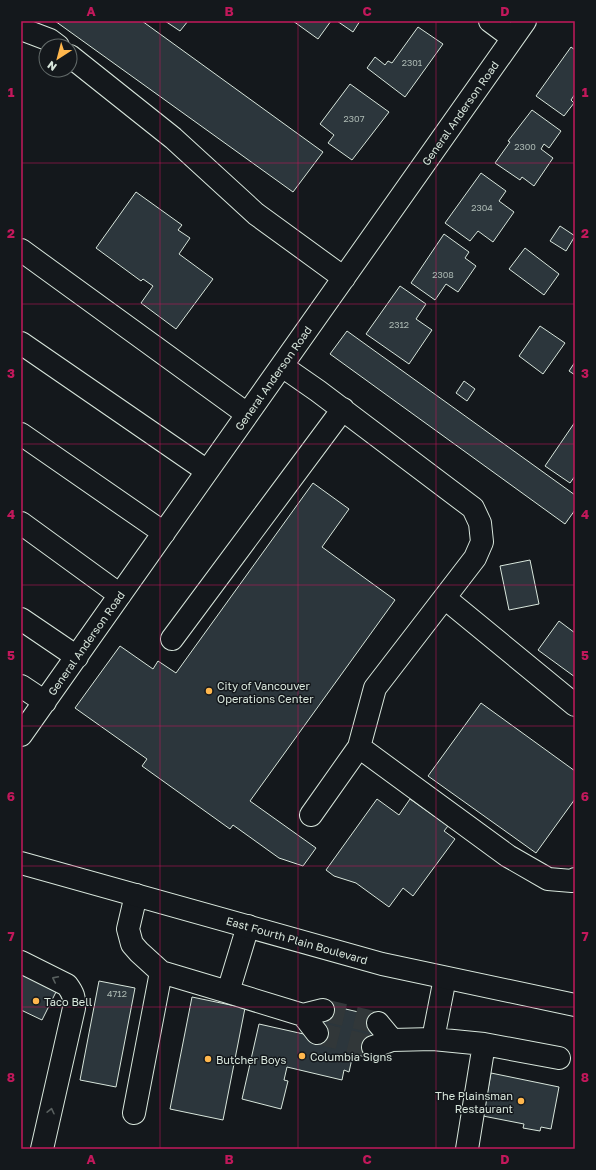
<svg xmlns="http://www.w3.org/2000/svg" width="596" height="1170" viewBox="0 0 596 1170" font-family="'Golos Text',sans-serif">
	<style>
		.building { fill: #2c363c; stroke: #d8e6dc }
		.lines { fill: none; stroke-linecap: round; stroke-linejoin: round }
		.minor-tunnel { stroke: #313739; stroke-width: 22; stroke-dasharray: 22 11; stroke-linecap: butt }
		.minor-casing { stroke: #d8e6dc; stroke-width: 24 }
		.major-casing { stroke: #d8e6dc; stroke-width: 24 }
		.minor { stroke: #14181c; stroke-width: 22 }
		.major { stroke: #14181c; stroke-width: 22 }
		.oneway { stroke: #59605f }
		.grid { fill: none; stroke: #c2185b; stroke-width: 1; stroke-opacity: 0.55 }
		.poi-dot { fill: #ffb74d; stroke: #14181c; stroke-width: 1.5 }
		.labels { text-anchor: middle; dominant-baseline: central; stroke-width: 3; stroke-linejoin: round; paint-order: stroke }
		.number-label { font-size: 9px; fill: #adbab4 }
		.street-label { font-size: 11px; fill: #d8e6dc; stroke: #14181c }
		.poi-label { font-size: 11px; fill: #d8e6dc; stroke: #14181c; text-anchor: start }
		.neatline { fill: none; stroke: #c2185b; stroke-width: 1.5 }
		.grid-label { font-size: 13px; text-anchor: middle; font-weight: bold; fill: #c2185b }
	</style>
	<rect width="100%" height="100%" fill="#14181c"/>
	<path class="building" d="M55,21H142L323,152L293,192Z
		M165,21H188L180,31Z
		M293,21H331L318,39Z
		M337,21H360L353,32Z
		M418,27L443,44L405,97L367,68L375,57L385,65L388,61L392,63Z
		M571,47L575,50V94L571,100L574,103L564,116L536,96Z
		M350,84L389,112L352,160L328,143L334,135L320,124Z
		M532,110L561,131L549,148L544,144L541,149L553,158L534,186L522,177L520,180L495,163L510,142L508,141Z
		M481,173L506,191L499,201L514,212L493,242L478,231L470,241L445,223Z
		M136,192L182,225L178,230L190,238L179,254L213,279L176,329L141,303L153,286L143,279L141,281L96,248Z
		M560,226L575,236L566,251L550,241Z
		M444,234L469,252L465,258L476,266L458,292L446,284L435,300L411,283Z
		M525,248L559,274L544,295L509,269Z
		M400,286L426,304L416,319L432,330L409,364L366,334Z
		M540,326L565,343L543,374L519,356Z
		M347,331L575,495V510L565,524L330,354Z
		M575,362V375L569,371Z
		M464,381L475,389L467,401L456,393Z
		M575,422V476L570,483L545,466Z
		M313,483L349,509L322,547L395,600L250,801L316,848L303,866L279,858L233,825L230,829L142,766L147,759L75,708L120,646L153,669L158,661L176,673Z
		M530,560L539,604L509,610L500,566Z
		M559,621L575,633V677L538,650Z
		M481,703L575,771V799L536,853L428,776Z
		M377,799L399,815L410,799L448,826L444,831L455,839L413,896L403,888L389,907L356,883L334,876L326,870Z
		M21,974L56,992L42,1020L21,1010Z
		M99,981L135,988L116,1087L80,1080Z
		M192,997L245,1008L223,1120L170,1109Z
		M324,1004L380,1017L371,1058L353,1054L349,1072L344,1070L342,1080L287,1067L284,1080L288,1081L281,1109L242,1099L259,1024L317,1037Z
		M491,1073L559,1087L551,1129L541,1127L540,1131L523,1128L524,1124L483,1116Z"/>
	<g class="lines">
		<path class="minor-tunnel" d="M323,1010L378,1023
			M317,1033L373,1047"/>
		<defs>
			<path id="minor" d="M490,21L513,38
				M21,29L50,40L58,46
				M70,56L173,138L256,214L344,278
				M21,250L247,414
				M21,343L207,471
				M282,366L318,391L473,508L480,523L482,542L475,558L375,688L359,747L311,815
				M21,434L164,533
				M21,523L120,595
				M446,599L575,705
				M21,619L77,657
				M172,639L343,409
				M21,686L45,702
				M21,735L525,21
				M359,747L508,856L548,879L572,881L575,879
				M136,895L128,929L132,944L139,952L161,972L228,992L248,926
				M21,962L67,985C73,993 75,998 74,1008L42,1149
				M228,992L303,1015L323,1010
				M303,1015L317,1033
				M378,1023L392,1040L433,1039L445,978
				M433,1039L484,1044L559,1058
				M373,1047L392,1040
				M134,1113L161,972
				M467,1149L484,1044"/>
			<path id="major" d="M21,863L382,964L575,1005"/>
		</defs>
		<use href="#minor" class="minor-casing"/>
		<use href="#major" class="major-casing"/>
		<use href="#minor" class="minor"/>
		<use href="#major" class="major"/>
	</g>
	<defs><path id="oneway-chevron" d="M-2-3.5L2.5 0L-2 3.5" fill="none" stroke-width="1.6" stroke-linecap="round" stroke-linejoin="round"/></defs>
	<g class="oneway">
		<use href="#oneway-chevron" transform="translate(55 979) rotate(-153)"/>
		<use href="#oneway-chevron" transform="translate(51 1111) rotate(-77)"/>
	</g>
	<path class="grid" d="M160,21V1149M298,21V1149M436,21V1149M21,163H575M21,304H575M21,444H575M21,585H575M21,726H575M21,866H575M21,1007H575"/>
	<g class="poi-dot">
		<circle cx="209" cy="691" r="4"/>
		<circle cx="36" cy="1001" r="4"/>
		<circle cx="302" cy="1056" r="4"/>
		<circle cx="208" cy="1059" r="4"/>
		<circle cx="521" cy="1101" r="4"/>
	</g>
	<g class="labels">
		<g class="number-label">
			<text x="412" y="62">2301</text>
			<text x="354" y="118">2307</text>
			<text x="525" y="146">2300</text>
			<text x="482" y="207">2304</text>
			<text x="443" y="274">2308</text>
			<text x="399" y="324">2312</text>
			<text x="117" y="993">4712</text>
		</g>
		<g class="street-label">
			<text transform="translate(460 113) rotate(-55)">General Anderson Road</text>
			<text transform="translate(273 378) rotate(-55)">General Anderson Road</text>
			<text transform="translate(86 643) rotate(-55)">General Anderson Road</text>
			<text transform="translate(297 940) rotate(16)">East Fourth Plain Boulevard</text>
		</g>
		<g class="poi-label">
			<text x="217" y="685">City of Vancouver<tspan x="217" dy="13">Operations Center</tspan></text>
			<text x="44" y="1001">Taco Bell</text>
			<text x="310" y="1056">Columbia Signs</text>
			<text x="216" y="1059">Butcher Boys</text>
			<text x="513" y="1095" text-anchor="end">The Plainsman<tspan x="513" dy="13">Restaurant</tspan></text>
		</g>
	</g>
	<rect width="596" height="1170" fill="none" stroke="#14181c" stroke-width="44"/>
	<g transform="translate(58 58) rotate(216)"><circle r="19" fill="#14181c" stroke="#626a69"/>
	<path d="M0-3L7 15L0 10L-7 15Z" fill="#ffb74d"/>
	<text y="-6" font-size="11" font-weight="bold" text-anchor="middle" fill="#d8e6dc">N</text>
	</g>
	<rect x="22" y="22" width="552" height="1126" class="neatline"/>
	<g class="grid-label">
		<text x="91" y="16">A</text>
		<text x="229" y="16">B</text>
		<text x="367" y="16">C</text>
		<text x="505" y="16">D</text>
		<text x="11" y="97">1</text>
		<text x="585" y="97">1</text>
		<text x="11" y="238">2</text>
		<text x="585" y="238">2</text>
		<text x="11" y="378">3</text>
		<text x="585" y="378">3</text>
		<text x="11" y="519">4</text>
		<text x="585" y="519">4</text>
		<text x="11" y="660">5</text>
		<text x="585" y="660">5</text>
		<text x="11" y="801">6</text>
		<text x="585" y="801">6</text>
		<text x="11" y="941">7</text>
		<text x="585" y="941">7</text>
		<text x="11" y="1082">8</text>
		<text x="585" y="1082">8</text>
		<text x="91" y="1164">A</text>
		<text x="229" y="1164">B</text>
		<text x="367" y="1164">C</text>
		<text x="505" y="1164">D</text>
	</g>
</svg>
